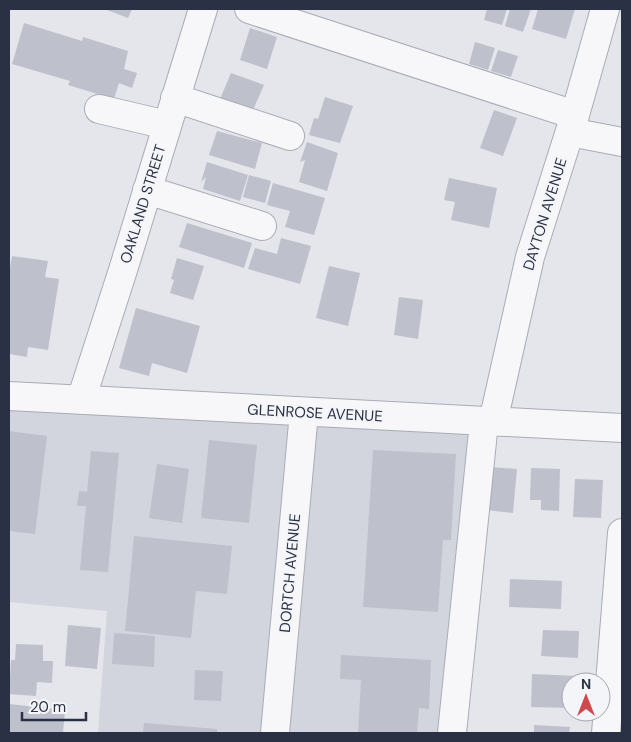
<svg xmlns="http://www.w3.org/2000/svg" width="631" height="742" viewBox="0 0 631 742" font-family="'DM Sans',sans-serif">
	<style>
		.built { fill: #d2d5de }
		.building { fill: #bec1cc }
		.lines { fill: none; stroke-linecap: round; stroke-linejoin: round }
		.minor-casing { stroke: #a9acb6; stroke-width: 30 }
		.minor { stroke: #f7f7fa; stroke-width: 28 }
		.labels { text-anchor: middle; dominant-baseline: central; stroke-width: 4; stroke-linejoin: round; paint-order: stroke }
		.street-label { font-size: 15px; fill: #2b3144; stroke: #f4f5f9 }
	</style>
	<rect width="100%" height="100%" fill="#e4e6ec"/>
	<path class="built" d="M9,396L484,422L452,733H98L107,611L9,602Z"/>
	<path class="building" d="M107,9H132L128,18L107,10Z
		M487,9H507L502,25L484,20Z
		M510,9H531L523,32L505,26Z
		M538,9H575L566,39L532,29Z
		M24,23L82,41L83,37L128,51L124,69L137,73L132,88L119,83L114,99L68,85L70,81L12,64Z
		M250,28L277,37L267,69L240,60Z
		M475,42L495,48L488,70L469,64Z
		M498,50L518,56L511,77L491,71Z
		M231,73L264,85L253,110L220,99Z
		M325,97L353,106L340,143L309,135L314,118L318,119Z
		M494,110L517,118L503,156L480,148Z
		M217,131L262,143L255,169L209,155Z
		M307,142L338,153L327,191L299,182L305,160L300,162Z
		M207,162L248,175L240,201L203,189L206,177L201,182Z
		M249,175L271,181L265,203L243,197Z
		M449,178L497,188L489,228L451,220L455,202L444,200Z
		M273,183L325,198L314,235L285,227L290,211L267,205Z
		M187,223L252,243L244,268L179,247Z
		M281,238L311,246L300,284L248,269L255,248L277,254Z
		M12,256L48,261L45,277L59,279L48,350L28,347L27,357L9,354V273Z
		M177,258L204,266L193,300L170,293L174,280L171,279Z
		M329,266L360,273L348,326L316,318Z
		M399,297L423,300L418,339L394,335Z
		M136,308L200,326L187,373L152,363L149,376L119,368Z
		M9,431L47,436L35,534L9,531Z
		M209,440L257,445L249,523L201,518Z
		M373,450L456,454L451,540H443L438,612L363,607Z
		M91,451L119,453L108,572L80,570L86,506H77L79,491L87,492Z
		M157,464L189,469L182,523L149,518Z
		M490,467L517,469L513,513L486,510Z
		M531,468L560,469L559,511L541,510V500H530Z
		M575,479L603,480L601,518L573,517Z
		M134,536L232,546L227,594L196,591L191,638L125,631Z
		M510,579L562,581L561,609L509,607Z
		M68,625L101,628L97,669L65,666Z
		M543,630L579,631L578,658L541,656Z
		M114,633L155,636L154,667L112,664Z
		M16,644L43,645V661H53L52,683L37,682L36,696L9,694L11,660H15Z
		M341,655L431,660L429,709L419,708L417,733H358L361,680L340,679Z
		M195,670L223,671L221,701L194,700Z
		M532,674L578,676L577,682H571V708L531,707Z
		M9,704L65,710L63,733H9Z
		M144,723L217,729V733H143Z
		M534,725L570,727L569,733H534Z"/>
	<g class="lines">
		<defs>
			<path id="minor" d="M249,9L575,115
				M175,98L290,136
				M99,109L167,125
				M570,132L622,142
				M147,190L262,226
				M9,396L622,428
				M81,400L123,270L203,9
				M493,422L530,257L575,115L605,9
				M275,733L304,412
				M452,733L484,422
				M606,733L622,533"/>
		</defs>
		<use href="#minor" class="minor-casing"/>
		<use href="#minor" class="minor"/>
	</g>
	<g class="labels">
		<g class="street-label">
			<text transform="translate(143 204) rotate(-73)">OAKLAND STREET</text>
			<text transform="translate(545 214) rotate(-73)">DAYTON AVENUE</text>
			<text transform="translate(315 413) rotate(3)">GLENROSE AVENUE</text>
			<text transform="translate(290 573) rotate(-85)">DORTCH AVENUE</text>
		</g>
	</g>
	<rect width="631" height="742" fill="none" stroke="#2b3144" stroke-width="20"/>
	<g transform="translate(586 697)"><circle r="24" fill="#f4f5f9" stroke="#a4a7b1"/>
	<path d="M0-4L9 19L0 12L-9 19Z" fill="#d0494f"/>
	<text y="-8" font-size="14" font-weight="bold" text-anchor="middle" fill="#2b3144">N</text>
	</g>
	<path d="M22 712v8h64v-8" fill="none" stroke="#2b3144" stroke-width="2.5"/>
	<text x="30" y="712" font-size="15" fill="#2b3144" stroke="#f4f5f9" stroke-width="4" paint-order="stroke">20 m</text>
</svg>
